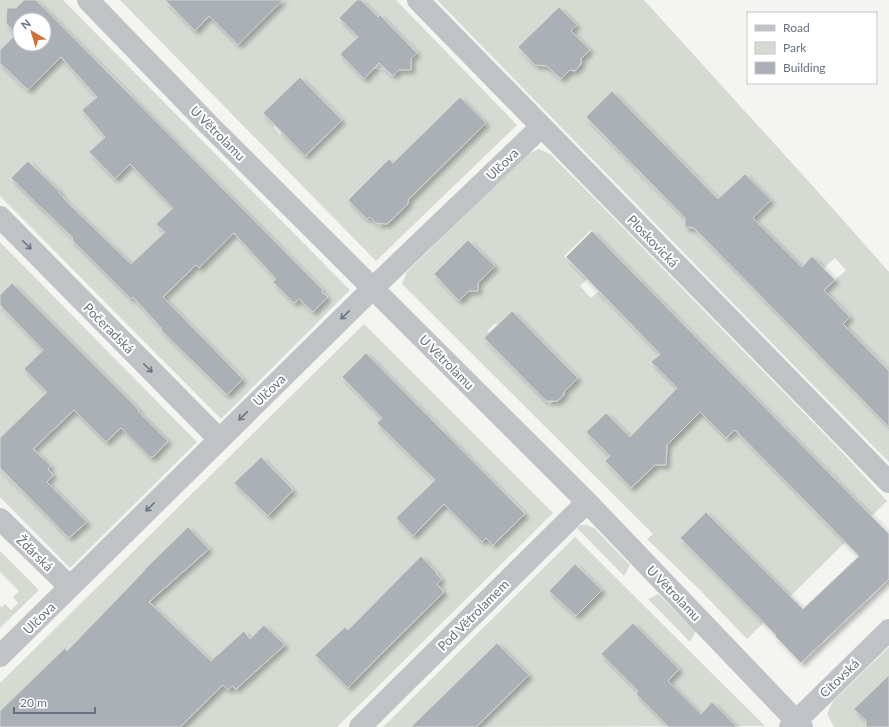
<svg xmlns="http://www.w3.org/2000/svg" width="889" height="727" viewBox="0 0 889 727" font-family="Lato,sans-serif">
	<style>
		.green { fill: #d5dbd2; fill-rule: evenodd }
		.building { fill: #abb0b6; stroke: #d5d6d4; fill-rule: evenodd; filter: url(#shadow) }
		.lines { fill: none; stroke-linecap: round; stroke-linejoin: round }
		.minor { stroke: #c0c3c6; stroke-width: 22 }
		.oneway { stroke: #6a7483 }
		.labels { text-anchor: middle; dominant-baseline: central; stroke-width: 4; stroke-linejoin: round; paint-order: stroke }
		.street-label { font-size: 13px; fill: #66707f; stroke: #fff }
	</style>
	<defs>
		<filter id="shadow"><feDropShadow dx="3.5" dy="3.5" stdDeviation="2" flood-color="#0004"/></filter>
	</defs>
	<rect width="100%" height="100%" fill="#f4f4f1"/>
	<path class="green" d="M0,0H63L350,290L221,419L0,196ZM20,20H44V44H20Z
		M120,0H178L172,7L195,30L209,16L238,45L283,0H357L358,37L340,54L364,79L373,69L386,70L393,76L399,70H411V59L417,53L380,15L378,17L361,0H396L517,125L376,261ZM300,77L342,120L305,156L282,133L280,135L273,127L275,126L263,113ZM460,97L486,123L444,165L418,138ZM389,159L419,189C408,200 398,213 387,224H383L380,227L370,217L367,219L348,199Z
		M437,0H644L811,184L889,272V462L808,380ZM559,7L577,25L571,31L590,50L581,59V64L575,70H570L561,79L547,66L535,65L518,47ZM612,91L631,155L627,159L586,117ZM678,158L718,199L745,174L771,200L718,252L694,228L689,227L685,223V218L651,184ZM812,257L824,268L835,258L846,270L824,290L850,317L816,351L802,267Z
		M539,149L550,154L594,198L840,450L887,501L747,639L699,589L647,539L653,534L402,284L407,272L527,154ZM591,230L660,301L633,327L599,291L591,298L580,286L587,279L564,256ZM468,240L495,266L478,283V287L473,291H469L459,301L434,274ZM512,311L578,378L564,392V396L558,401H554L550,405L484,338L489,334L488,330L494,324H498ZM687,327L713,354L683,383L706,406L736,378L761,404L726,438L700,412L686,426L663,403L677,388L651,362ZM606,413L630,437L637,430L655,448L631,488L605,461L610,456L586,432ZM762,457L857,502L831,528ZM707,512L776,582L750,608L680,538Z
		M0,242L197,442L70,568L0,497Z
		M364,324L553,513L337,727H0V683Z
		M581,525H586L594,528L630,565L624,576L577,528Z
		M575,537L765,726L383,727Z
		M0,551L39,590L0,628V606L2,607L5,604L11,610L18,603L13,597L19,591L0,572Z
		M658,594L696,631L690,642L648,599Z
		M889,647V675L854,709L866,721V726L867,727H834L827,714L833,701Z"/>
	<path class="building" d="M24,0H36L323,290L322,292L328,297L313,312L299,299L294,303L273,282L276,279L234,233L199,268L196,265L163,297L243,379L227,395L161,330L162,329L133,297L131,299L72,240L73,238L43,209H42L11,178L28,161L60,192L59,193L64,198V199L131,264L165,232L156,224L173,208L130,164L115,179L89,152L105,137L88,117L82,110L97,97L61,57L28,90L0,63V50L16,34L6,23L7,8H16ZM20,20H44V44H20Z
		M165,0H283L238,45L209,16L195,31Z
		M357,0H361L378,17L380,15L417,53L411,59V70H399L393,76L379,63L364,79L340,54L358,37L339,18Z
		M559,7L577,25L571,31L590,50L581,59V64L575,71L570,70L561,79L547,66L535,65L518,47Z
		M300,77L342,120L305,156L263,113Z
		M612,91L718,199L745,174L771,200L753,218L802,267L812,256L835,280L824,290L850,317L843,324L889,371V427L694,228L685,227V218L586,117Z
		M460,97L486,123L408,200V204L387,224L376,223L370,217L367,219L348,200L389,159L393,163Z
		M592,231L889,534V579L801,663L775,636L776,635L680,538L706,512L803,609L859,556L735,430L726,438L700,412L667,445L666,465H655L631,488L605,461L610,456L586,432L606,413L630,437L677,388L651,362L660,354L566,257Z
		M468,240L495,266L478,283V291H469L459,301L434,274Z
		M12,283L139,410L138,411L168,441L153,457L152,456L151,458L121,428L106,442L74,410L33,449L51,466L48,469L53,475L47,482L87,522L69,538L0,468V438L47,392L24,369L43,350L0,305V295Z
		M512,311L578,378L564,392V395L558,401H546L484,338Z
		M366,353L525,514L493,545L486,538L482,542L444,504L413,536L396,518L435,480L377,423L382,418L342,377Z
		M261,457L293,490L268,516L234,483Z
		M188,527L209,549L149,602L211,661L244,631L250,639L264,625L285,645L236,689L232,686L228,690L223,685L180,727H0V711L65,648L67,651L145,570V569Z
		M421,556L437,573L436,574L442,579L437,584L444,592L379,656L348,688L315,655L345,627L348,630Z
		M575,564L602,590L576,616L549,591Z
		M633,623L679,669L668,681L701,714L712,702L737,727H669L636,694L638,691L601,654Z
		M497,643L529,675L476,727H411Z
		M889,675V727H866V721L854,709Z"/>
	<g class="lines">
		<path class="minor" d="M88,0L209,125L587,502L802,727
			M418,0L889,482
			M0,217L219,439
			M0,519L70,587
			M0,656L373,288L541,127
			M360,727L587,502
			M790,727L889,630"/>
	</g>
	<defs><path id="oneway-shaft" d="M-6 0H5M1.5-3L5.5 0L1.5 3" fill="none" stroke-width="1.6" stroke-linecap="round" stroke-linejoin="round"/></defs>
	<g class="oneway">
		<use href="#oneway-shaft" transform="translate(27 245) rotate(45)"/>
		<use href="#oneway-shaft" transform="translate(345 315) rotate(136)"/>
		<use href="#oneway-shaft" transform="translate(148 368) rotate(45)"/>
		<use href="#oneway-shaft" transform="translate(243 416) rotate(136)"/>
		<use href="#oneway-shaft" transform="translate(150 507) rotate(135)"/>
	</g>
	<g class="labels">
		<g class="street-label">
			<text transform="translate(218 133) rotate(45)">U Větrolamu</text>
			<text transform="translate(502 164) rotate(-44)">Ulčova</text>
			<text transform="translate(653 241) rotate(46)">Ploskovická</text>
			<text transform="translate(109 328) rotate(45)">Počeradská</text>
			<text transform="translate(447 362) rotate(45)">U Větrolamu</text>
			<text transform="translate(269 390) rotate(-44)">Ulčova</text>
			<text transform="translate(35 553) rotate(44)">Žďárská</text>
			<text transform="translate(674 593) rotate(46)">U Větrolamu</text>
			<text transform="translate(473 615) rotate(-45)">Pod Větrolamem</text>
			<text transform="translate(39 618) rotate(-45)">Ulčova</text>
			<text transform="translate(839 678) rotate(-44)">Cítovská</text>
		</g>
	</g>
	<rect x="747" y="12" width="130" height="72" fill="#ffffff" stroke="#c2c6cc"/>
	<rect x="755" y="25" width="20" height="6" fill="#c0c3c6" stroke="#c2c6cc"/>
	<text x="783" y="32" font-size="12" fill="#66707f">Road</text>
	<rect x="755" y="42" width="20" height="12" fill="#d5dbd2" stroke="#c2c6cc"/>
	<text x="783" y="52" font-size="12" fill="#66707f">Park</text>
	<rect x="755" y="62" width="20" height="12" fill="#abb0b6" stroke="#c2c6cc"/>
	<text x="783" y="72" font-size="12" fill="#66707f">Building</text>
	<g transform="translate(32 32) rotate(322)"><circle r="19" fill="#ffffff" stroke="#c2c6cc"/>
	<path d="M0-3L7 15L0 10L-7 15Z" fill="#d26f33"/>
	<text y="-6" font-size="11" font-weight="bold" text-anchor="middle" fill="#66707f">N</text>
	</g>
	<path d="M14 707v6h81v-6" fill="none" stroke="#66707f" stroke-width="2"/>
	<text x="20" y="707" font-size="12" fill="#66707f" stroke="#ffffff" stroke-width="3" paint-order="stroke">20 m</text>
</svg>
